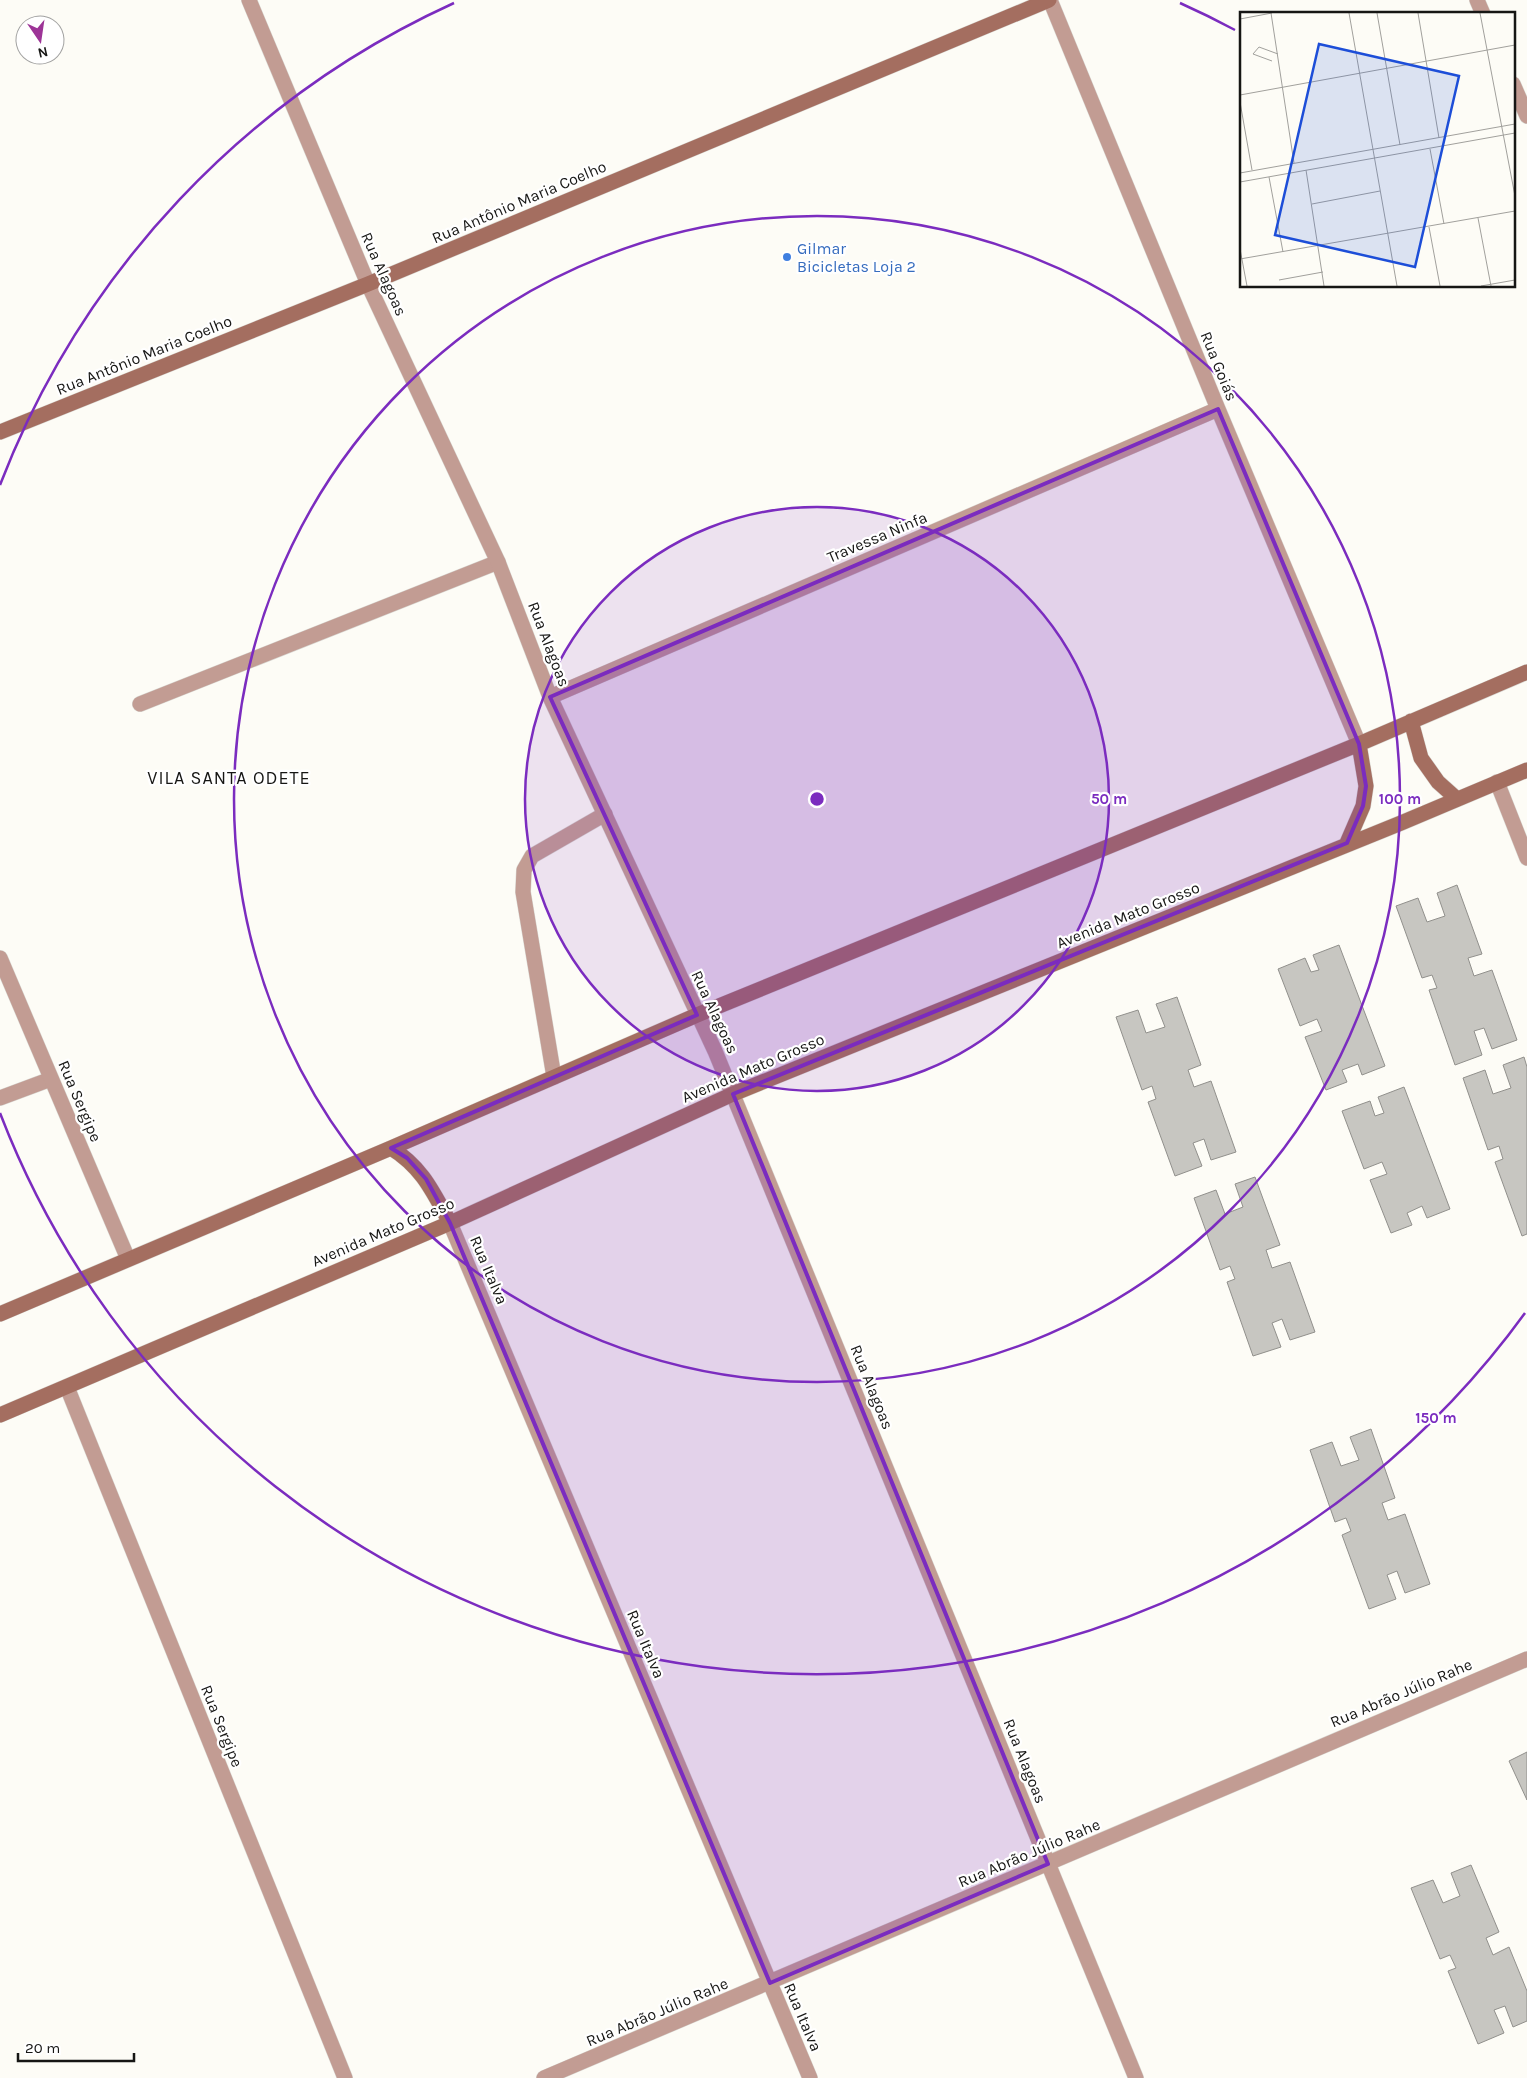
<svg xmlns="http://www.w3.org/2000/svg" width="1527" height="2078" viewBox="0 0 1527 2078" font-family="Karla,sans-serif">
	<style>
		.building { fill: #c7c6c1; stroke: #91908c }
		.lines { fill: none; stroke-linecap: round; stroke-linejoin: round }
		.lane-casing { stroke: #d8d7d2; stroke-width: 16 }
		.street-casing { stroke: #d8d7d2; stroke-width: 16 }
		.secondary-casing { stroke: #d8d7d2; stroke-width: 16 }
		.lane { stroke: #c29c93; stroke-width: 15 }
		.street { stroke: #c29c93; stroke-width: 15 }
		.secondary { stroke: #a46e60; stroke-width: 15 }
		.marked { fill: #7b2cbf; fill-opacity: 0.2; stroke: #7b2cbf; stroke-width: 4; stroke-linejoin: round }
		.ring { fill: none; stroke: #7b2cbf; stroke-width: 2.5 }
		.shop-dot { fill: #3f7fe0; stroke: #fff; stroke-width: 2 }
		.labels { text-anchor: middle; dominant-baseline: central; stroke-width: 4.5; stroke-linejoin: round; paint-order: stroke }
		.street-label { font-size: 16px; fill: #161614; stroke: #fff }
		.shop-label { font-size: 16px; fill: #366cbe; stroke: #fff; text-anchor: start }
		.neighbourhood-label { font-size: 18px; letter-spacing: 1px; fill: #161614; stroke: #fff }
		.inset-road { fill: none; stroke: #a1a09c; stroke-width: 1 }
		.view { fill: #1d4ed8; fill-opacity: 0.15; stroke: #1d4ed8; stroke-width: 2.5 }
		.inset-edge { fill: none; stroke: #161614; stroke-width: 2.5 }
		.centre { fill: #7b2cbf; stroke: #fff; stroke-width: 2.5 }
		.ring-label { font-size: 15px; text-anchor: middle; font-weight: bold; fill: #7b2cbf; stroke: #fff; stroke-width: 4.5; stroke-linejoin: round; paint-order: stroke }
	</style>
	<rect width="100%" height="100%" fill="#fdfcf6"/>
	<path class="building" d="M1457,885L1482,954L1468,958L1474,976L1492,970L1517,1040L1492,1049L1484,1028L1474,1031L1482,1055L1455,1065L1429,990L1437,988L1432,975L1422,978L1396,906L1418,898L1427,922L1445,916L1437,893Z
		M1339,945L1385,1066L1362,1075L1358,1064L1342,1070L1347,1082L1326,1090L1305,1037L1322,1031L1317,1019L1300,1026L1278,969L1305,958L1311,972L1319,970L1313,955Z
		M1177,997L1201,1065L1188,1070L1194,1087L1211,1081L1236,1152L1211,1160L1204,1139L1193,1143L1202,1166L1175,1176L1148,1102L1156,1099L1152,1086L1142,1090L1116,1017L1138,1010L1146,1033L1165,1027L1156,1004Z
		M1524,1057L1527,1067V1234L1522,1236L1495,1162L1503,1159L1499,1146L1488,1150L1463,1078L1485,1070L1493,1094L1511,1088L1503,1065Z
		M1404,1087L1450,1209L1427,1218L1422,1206L1407,1213L1412,1225L1391,1233L1370,1180L1387,1174L1382,1162L1364,1169L1342,1111L1370,1101L1375,1116L1384,1113L1378,1097Z
		M1255,1177L1280,1245L1266,1250L1272,1268L1290,1262L1315,1332L1290,1340L1282,1319L1272,1323L1281,1347L1253,1356L1227,1282L1235,1279L1230,1266L1220,1270L1194,1198L1216,1190L1225,1214L1243,1207L1235,1184Z
		M1371,1429L1395,1498L1382,1503L1388,1520L1405,1514L1430,1584L1405,1593L1397,1571L1387,1575L1396,1599L1369,1609L1342,1535L1351,1531L1346,1518L1335,1522L1310,1450L1332,1442L1341,1466L1359,1460L1350,1437Z
		M1527,1752V1800L1509,1761Z
		M1471,1865L1499,1932L1486,1938L1493,1955L1509,1947L1527,1991V2021L1513,2027L1505,2006L1494,2010L1504,2033L1478,2044L1448,1971L1456,1968L1450,1955L1440,1959L1411,1888L1433,1880L1443,1903L1460,1896L1451,1873Z"/>
	<g class="lines">
		<defs>
			<path id="lane" d="M140,704L498,562
				M554,1077L523,892L524,870L532,856L605,814
				M0,1098L51,1079"/>
			<path id="street" d="M249,0L368,284L498,562L550,697L715,1051L1136,2078
				M1050,0L1218,409L1359,744
				M1477,0L1483,14
				M1513,84L1527,116
				M550,697L1218,409
				M1497,782L1527,858
				M0,958L128,1259
				M450,1223L810,2078
				M67,1387L345,2078
				M544,2078L1527,1659"/>
			<path id="secondary" d="M0,432L368,284L1049,0
				M1411,721L1421,758L1438,782L1457,799
				M1347,843L1363,806L1366,786L1359,744
				M391,1148C422,1167 433,1192 450,1223
				M0,1314L391,1148L697,1015L1359,744L1527,672
				M0,1415L450,1223L733,1094L1401,823L1527,770"/>
		</defs>
		<use href="#lane" class="lane-casing"/>
		<use href="#street" class="street-casing"/>
		<use href="#secondary" class="secondary-casing"/>
		<use href="#lane" class="lane"/>
		<use href="#street" class="street"/>
		<use href="#secondary" class="secondary"/>
	</g>
	<path class="marked" d="M1218,409L1359,744L1366,786L1363,806L1347,843L733,1094L1048,1864L770,1983L450,1223L426,1179L407,1158L391,1148L697,1015L550,697Z"/>
	<circle cx="817" cy="799" r="292" fill="#7b2cbf" fill-opacity=".12"/>
	<g class="ring">
		<circle cx="817" cy="799" r="292"/>
		<circle cx="817" cy="799" r="583"/>
		<path d="M1525 1313A875 875 0 0 1 0 1113M0 485A875 875 0 0 1 454 3M1180 3A875 875 0 0 1 1235 30"/>
	</g>
	<circle class="shop-dot" cx="787" cy="257" r="5"/>
	<g class="labels">
		<g class="street-label">
			<text transform="translate(519 202) rotate(-23)">Rua Antônio Maria Coelho</text>
			<text transform="translate(384 274) rotate(66)">Rua Alagoas</text>
			<text transform="translate(144 355) rotate(-22)">Rua Antônio Maria Coelho</text>
			<text transform="translate(1219 366) rotate(68)">Rua Goiás</text>
			<text transform="translate(877 537) rotate(-23)">Travessa Ninfa</text>
			<text transform="translate(549 644) rotate(69)">Rua Alagoas</text>
			<text transform="translate(1128 915) rotate(-22)">Avenida Mato Grosso</text>
			<text transform="translate(715 1012) rotate(65)">Rua Alagoas</text>
			<text transform="translate(753 1068) rotate(-23)">Avenida Mato Grosso</text>
			<text transform="translate(80 1101) rotate(67)">Rua Sergipe</text>
			<text transform="translate(383 1232) rotate(-23)">Avenida Mato Grosso</text>
			<text transform="translate(489 1270) rotate(67)">Rua Italva</text>
			<text transform="translate(872 1387) rotate(68)">Rua Alagoas</text>
			<text transform="translate(646 1644) rotate(67)">Rua Italva</text>
			<text transform="translate(1401 1693) rotate(-23)">Rua Abrão Júlio Rahe</text>
			<text transform="translate(222 1726) rotate(68)">Rua Sergipe</text>
			<text transform="translate(1025 1761) rotate(68)">Rua Alagoas</text>
			<text transform="translate(1029 1853) rotate(-23)">Rua Abrão Júlio Rahe</text>
			<text transform="translate(657 2012) rotate(-23)">Rua Abrão Júlio Rahe</text>
			<text transform="translate(803 2017) rotate(67)">Rua Italva</text>
		</g>
		<g class="shop-label">
			<text x="797" y="248">Gilmar<tspan x="797" dy="18">Bicicletas Loja 2</tspan></text>
		</g>
		<g class="neighbourhood-label">
			<text x="229" y="778">VILA SANTA ODETE</text>
		</g>
	</g>
	<g transform="translate(1240 12)">
		<rect width="275" height="275" fill="#fdfcf6"/>
		<path class="inset-road" d="M31,1L54,151M109,1L157,274M137,1L160,133M178,1L199,126M240,1L275,184M0,7L32,1M32,49L13,42L19,35L38,42M0,83L275,33M0,90L12,158M190,137L204,212M66,158L84,274M0,161L275,112M29,165L43,240M0,170L275,121M72,192L140,179M238,206L251,274M189,215L200,274M0,237L7,274M0,247L275,199M39,268L83,260M241,274L275,268"/>
		<path class="view" d="M79,32L219,64L175,255L35,223Z"/>
		<rect width="275" height="275" class="inset-edge"/>
	</g>
	<circle cx="817" cy="799" r="8" class="centre"/>
	<g class="ring-label">
		<text x="1109" y="804">50 m</text>
		<text x="1400" y="804">100 m</text>
		<text x="1436" y="1423">150 m</text>
	</g>
	<g transform="translate(40 40) rotate(167)"><circle r="24" fill="#ffffff" stroke="#a2a2a1"/>
	<path d="M0-4L9 19L0 12L-9 19Z" fill="#9d3497"/>
	<text y="-8" font-size="14" font-weight="bold" text-anchor="middle" fill="#161614">N</text>
	</g>
	<path d="M18 2053v8h116v-8" fill="none" stroke="#161614" stroke-width="2.5"/>
	<text x="25" y="2053" font-size="15" fill="#161614" stroke="#ffffff" stroke-width="4" paint-order="stroke">20 m</text>
</svg>
